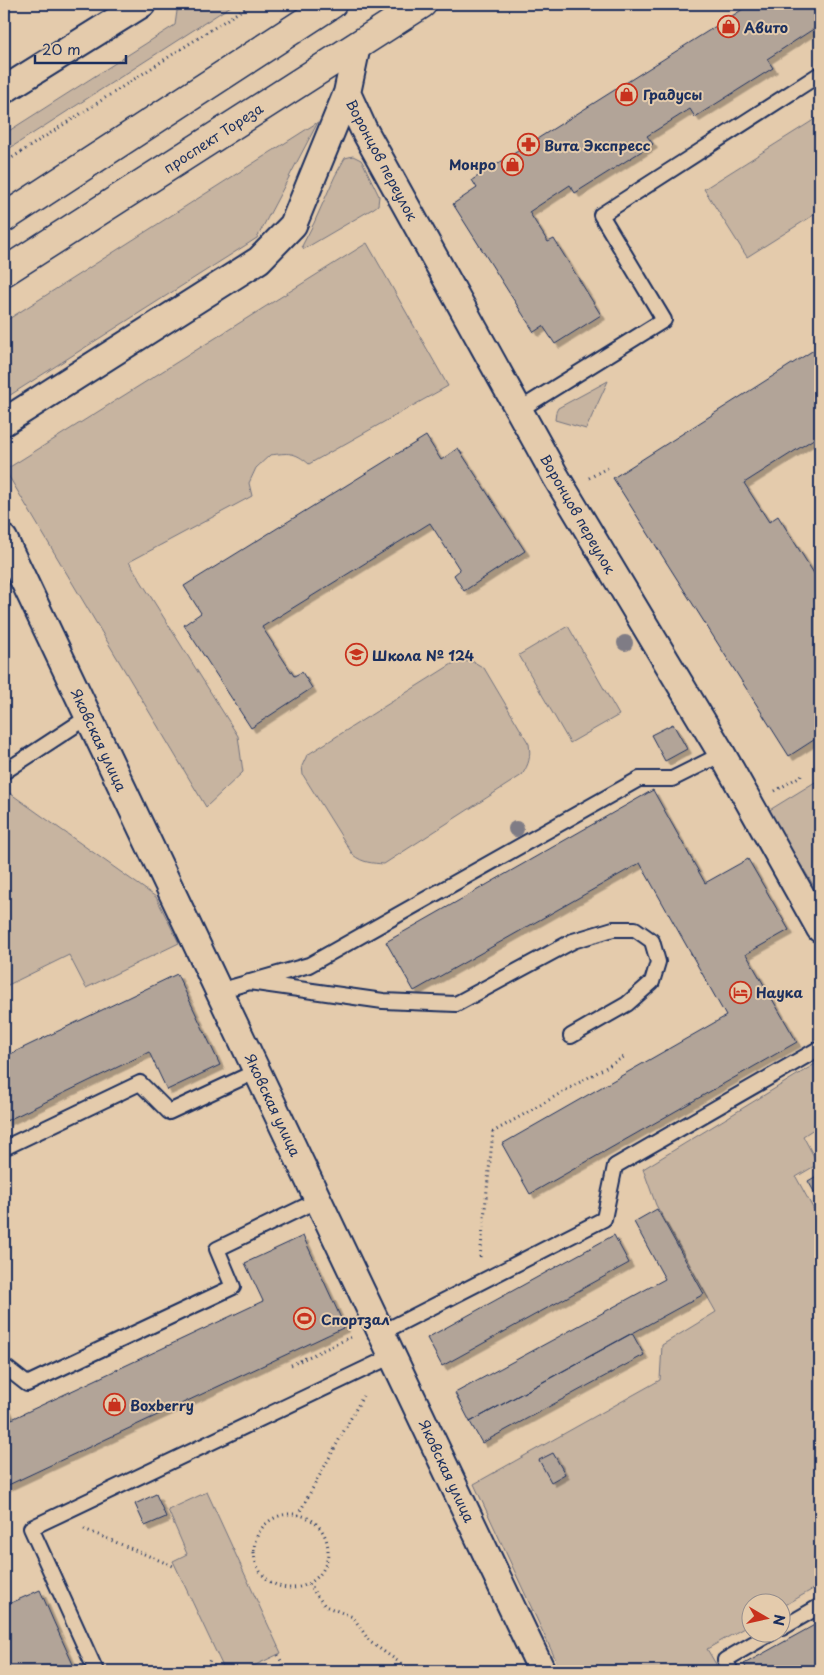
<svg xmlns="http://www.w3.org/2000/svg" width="824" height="1675" viewBox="0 0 824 1675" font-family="'Playpen Sans',sans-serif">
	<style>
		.green { fill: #c7b4a0; stroke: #71727f }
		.building { fill: #b2a498; stroke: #1b2f5e; filter: url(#shadow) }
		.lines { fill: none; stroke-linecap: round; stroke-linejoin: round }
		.lane-casing { stroke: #1b2f5e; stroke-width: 18 }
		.street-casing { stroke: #1b2f5e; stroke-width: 30 }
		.primary-casing { stroke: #1b2f5e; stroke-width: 31 }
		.path { stroke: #1b2f5e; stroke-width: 3; stroke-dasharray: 1 4; stroke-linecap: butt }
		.lane { stroke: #e4cbac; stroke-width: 14 }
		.street { stroke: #e4cbac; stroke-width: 26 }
		.primary { stroke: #e4cbac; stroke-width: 28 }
		.tree { fill: #7f7c85 }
		.labels { text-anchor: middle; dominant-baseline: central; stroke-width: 4; stroke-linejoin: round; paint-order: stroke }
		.poi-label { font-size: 14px; font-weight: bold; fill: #1b2f5e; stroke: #e4cbac; text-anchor: start }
		.street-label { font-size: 14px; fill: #1b2f5e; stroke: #e4cbac }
	</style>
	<defs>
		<filter id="shadow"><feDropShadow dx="4.5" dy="4.5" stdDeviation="0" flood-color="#0004"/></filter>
	</defs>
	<rect width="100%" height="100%" fill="#e4cbac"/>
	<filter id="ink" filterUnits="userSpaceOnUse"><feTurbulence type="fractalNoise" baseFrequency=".02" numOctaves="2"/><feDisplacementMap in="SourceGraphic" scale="10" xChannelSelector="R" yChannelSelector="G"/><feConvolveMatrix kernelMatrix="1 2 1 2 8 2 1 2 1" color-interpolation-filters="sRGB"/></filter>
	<g filter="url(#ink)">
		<path class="green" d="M178,4H234L4,152V134L175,25Z
			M820,116V211L747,257L704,189Z
			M318,122L257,238L4,399V322Z
			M353,156L361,160L364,165L379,196L378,205L374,208L304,249L302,246L314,223L335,176L345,158Z
			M367,243L448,386L309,464C294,451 288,453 270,455L256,468L249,483L252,496L129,562L238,736L243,772L206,807L5,470Z
			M608,381L586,429L555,420L556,412L558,408Z
			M568,626L619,715L570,743L519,655Z
			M461,661L474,662L484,668L529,744C531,757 529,764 522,775L384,864C372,863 363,863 353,855L303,775L302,766L307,755L452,664Z
			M820,779V896L768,811Z
			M4,789L156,897L179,943L86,988L69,955L4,987Z
			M820,1061V1125L803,1136L818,1164L796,1177L820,1221V1585L782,1607V1602H752L751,1624L707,1649L720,1671H561L474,1484L660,1380L662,1345L716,1312L656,1205L643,1169Z
			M207,1492L281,1653L243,1671H225L173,1561L187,1554L168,1510Z"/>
		<path class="building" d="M751,4H820V35L815,28L767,59L773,68L695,117L690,109L647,136L653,144L575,193L570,185L529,212L548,242L554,239L601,315L555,344L543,326L534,332L453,204L477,188L472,180Z
			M820,346V435L744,483L769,522L778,516L820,583V593L816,596L820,603V736L789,756L613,478Z
			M426,436L441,460L458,448L525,551L464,591L454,575L460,570L430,523L262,627L294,676L302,672L312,688L251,728L184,625L201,613L184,586Z
			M673,724L687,749L665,761L651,735Z
			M653,790L705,883L748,859L789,930L746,954L797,1042L530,1194L502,1144L726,1016L640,863L414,991L386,942Z
			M177,974L220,1065L167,1090L149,1052L4,1122V1057Z
			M820,1135V1150L814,1139Z
			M820,1174V1202L808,1181Z
			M657,1209L704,1294L470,1422L455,1393L665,1279L634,1222Z
			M614,1235L629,1263L442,1366L427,1338Z
			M303,1236L345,1327L4,1487V1401L12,1419L263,1301L245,1263Z
			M632,1333L644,1355L482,1443L470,1422Z
			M553,1453L565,1474L551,1482L539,1460Z
			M156,1494L166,1517L145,1526L135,1504Z
			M40,1590L53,1620L76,1671H9L4,1660V1606Z
			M820,1622V1671H748L744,1664Z"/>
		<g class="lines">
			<defs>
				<path id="lane" d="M519,410L664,320L601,215L820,74
					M4,772L88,717
					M249,982L383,1001L456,1004L573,941L613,929H635L652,941L658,962L652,982L627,1004L571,1036
					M219,991L309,965L639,779H672L722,754
					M4,1148L140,1083L169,1112L257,1071
					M381,1333L604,1219L615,1166L820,1048
					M4,1366L27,1384L233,1287L217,1249L318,1200
					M782,1628L820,1606
					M96,1671L31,1528L392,1356
					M731,1671L725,1660L773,1632"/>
				<path id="street" d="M4,90L142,4
					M347,93L363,128L556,477L722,754L820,929
					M4,422L259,260L293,225L347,93L357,46
					M4,539L542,1671"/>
				<path id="primary" d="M4,218L332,4
					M4,272L422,4"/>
			</defs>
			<use href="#lane" class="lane-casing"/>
			<use href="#street" class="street-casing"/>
			<use href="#primary" class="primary-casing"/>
			<path class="path" d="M4,163L251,4
				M589,478L607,468
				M775,791L802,775
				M480,1257L493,1132L624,1057
				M291,1365L351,1337
				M254 1551a37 37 0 1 1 74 0a37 37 0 1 1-74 0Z
				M298,1515L363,1396
				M84,1529L173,1566
				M308,1584L325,1606L353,1617L370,1642L412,1671
				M278,1655L286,1671
				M206,1671L210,1659"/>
			<use href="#lane" class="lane"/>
			<use href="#street" class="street"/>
			<use href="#primary" class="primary"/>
		</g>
		<g class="tree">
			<circle cx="625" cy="643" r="8"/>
			<circle cx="516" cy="829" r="8"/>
		</g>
	</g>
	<defs>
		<symbol id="shop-ring" viewBox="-11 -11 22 22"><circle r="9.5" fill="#e4cbac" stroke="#c8321e" stroke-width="1.5"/><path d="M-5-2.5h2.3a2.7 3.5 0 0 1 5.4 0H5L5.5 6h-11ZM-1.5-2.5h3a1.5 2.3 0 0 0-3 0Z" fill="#c8321e"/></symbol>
		<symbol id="pharmacy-ring" viewBox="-11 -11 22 22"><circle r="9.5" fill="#e4cbac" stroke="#c8321e" stroke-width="1.5"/><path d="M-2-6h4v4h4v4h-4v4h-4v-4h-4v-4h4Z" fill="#c8321e"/></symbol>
		<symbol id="school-ring" viewBox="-11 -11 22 22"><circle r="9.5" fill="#e4cbac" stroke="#c8321e" stroke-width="1.5"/><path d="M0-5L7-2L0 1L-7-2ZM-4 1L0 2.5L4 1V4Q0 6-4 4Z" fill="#c8321e"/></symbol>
		<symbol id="hotel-ring" viewBox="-11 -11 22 22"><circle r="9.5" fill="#e4cbac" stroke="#c8321e" stroke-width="1.5"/><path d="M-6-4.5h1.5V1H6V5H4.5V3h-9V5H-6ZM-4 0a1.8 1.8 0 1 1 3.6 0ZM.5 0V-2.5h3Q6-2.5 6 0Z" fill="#c8321e"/></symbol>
		<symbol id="stadium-ring" viewBox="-11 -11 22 22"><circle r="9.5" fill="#e4cbac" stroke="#c8321e" stroke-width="1.5"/><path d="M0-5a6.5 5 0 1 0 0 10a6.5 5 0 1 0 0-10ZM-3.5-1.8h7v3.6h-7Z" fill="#c8321e"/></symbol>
	</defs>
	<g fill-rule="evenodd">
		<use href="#shop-ring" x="716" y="14" width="25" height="25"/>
		<use href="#shop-ring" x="614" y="82" width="25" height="25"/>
		<use href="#pharmacy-ring" x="516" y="132" width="25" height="25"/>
		<use href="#shop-ring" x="500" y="152" width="25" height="25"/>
		<use href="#school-ring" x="344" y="642" width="25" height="25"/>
		<use href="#hotel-ring" x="728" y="980" width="25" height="25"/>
		<use href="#stadium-ring" x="292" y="1306" width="25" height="25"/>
		<use href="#shop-ring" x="102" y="1392" width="25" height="25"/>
	</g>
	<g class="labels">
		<g class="poi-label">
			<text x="744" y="27">Авито</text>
			<text x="643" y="94">Градусы</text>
			<text x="544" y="145">Вита Экспресс</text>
			<text x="496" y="164" text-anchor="end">Монро</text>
			<text x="372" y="655">Школа № 124</text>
			<text x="756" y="992">Наука</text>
			<text x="321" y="1319">Спортзал</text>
			<text x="130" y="1405">Boxberry</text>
		</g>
		<g class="street-label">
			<text transform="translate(213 138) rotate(-33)">проспект Тореза</text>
			<text transform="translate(382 160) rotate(62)">Воронцов переулок</text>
			<text transform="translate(578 514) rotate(60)">Воронцов переулок</text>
			<text transform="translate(99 740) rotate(65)">Яковская улица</text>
			<text transform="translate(273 1105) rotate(65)">Яковская улица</text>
			<text transform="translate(447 1471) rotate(65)">Яковская улица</text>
		</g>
	</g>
	<rect width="824" height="1675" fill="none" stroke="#e4cbac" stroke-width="20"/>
	<rect x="10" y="10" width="804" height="1655" fill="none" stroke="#1b2f5e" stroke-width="2" filter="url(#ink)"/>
	<g transform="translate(766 1618) rotate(99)"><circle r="24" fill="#e4cbac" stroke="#948d8d"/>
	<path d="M0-4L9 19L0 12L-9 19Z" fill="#c8321e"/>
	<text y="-8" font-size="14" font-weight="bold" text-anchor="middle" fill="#1b2f5e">N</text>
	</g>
	<path d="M35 55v8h91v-8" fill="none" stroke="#1b2f5e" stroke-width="2.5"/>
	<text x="42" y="55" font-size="15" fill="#1b2f5e" stroke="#e4cbac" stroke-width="4" paint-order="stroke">20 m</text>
</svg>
